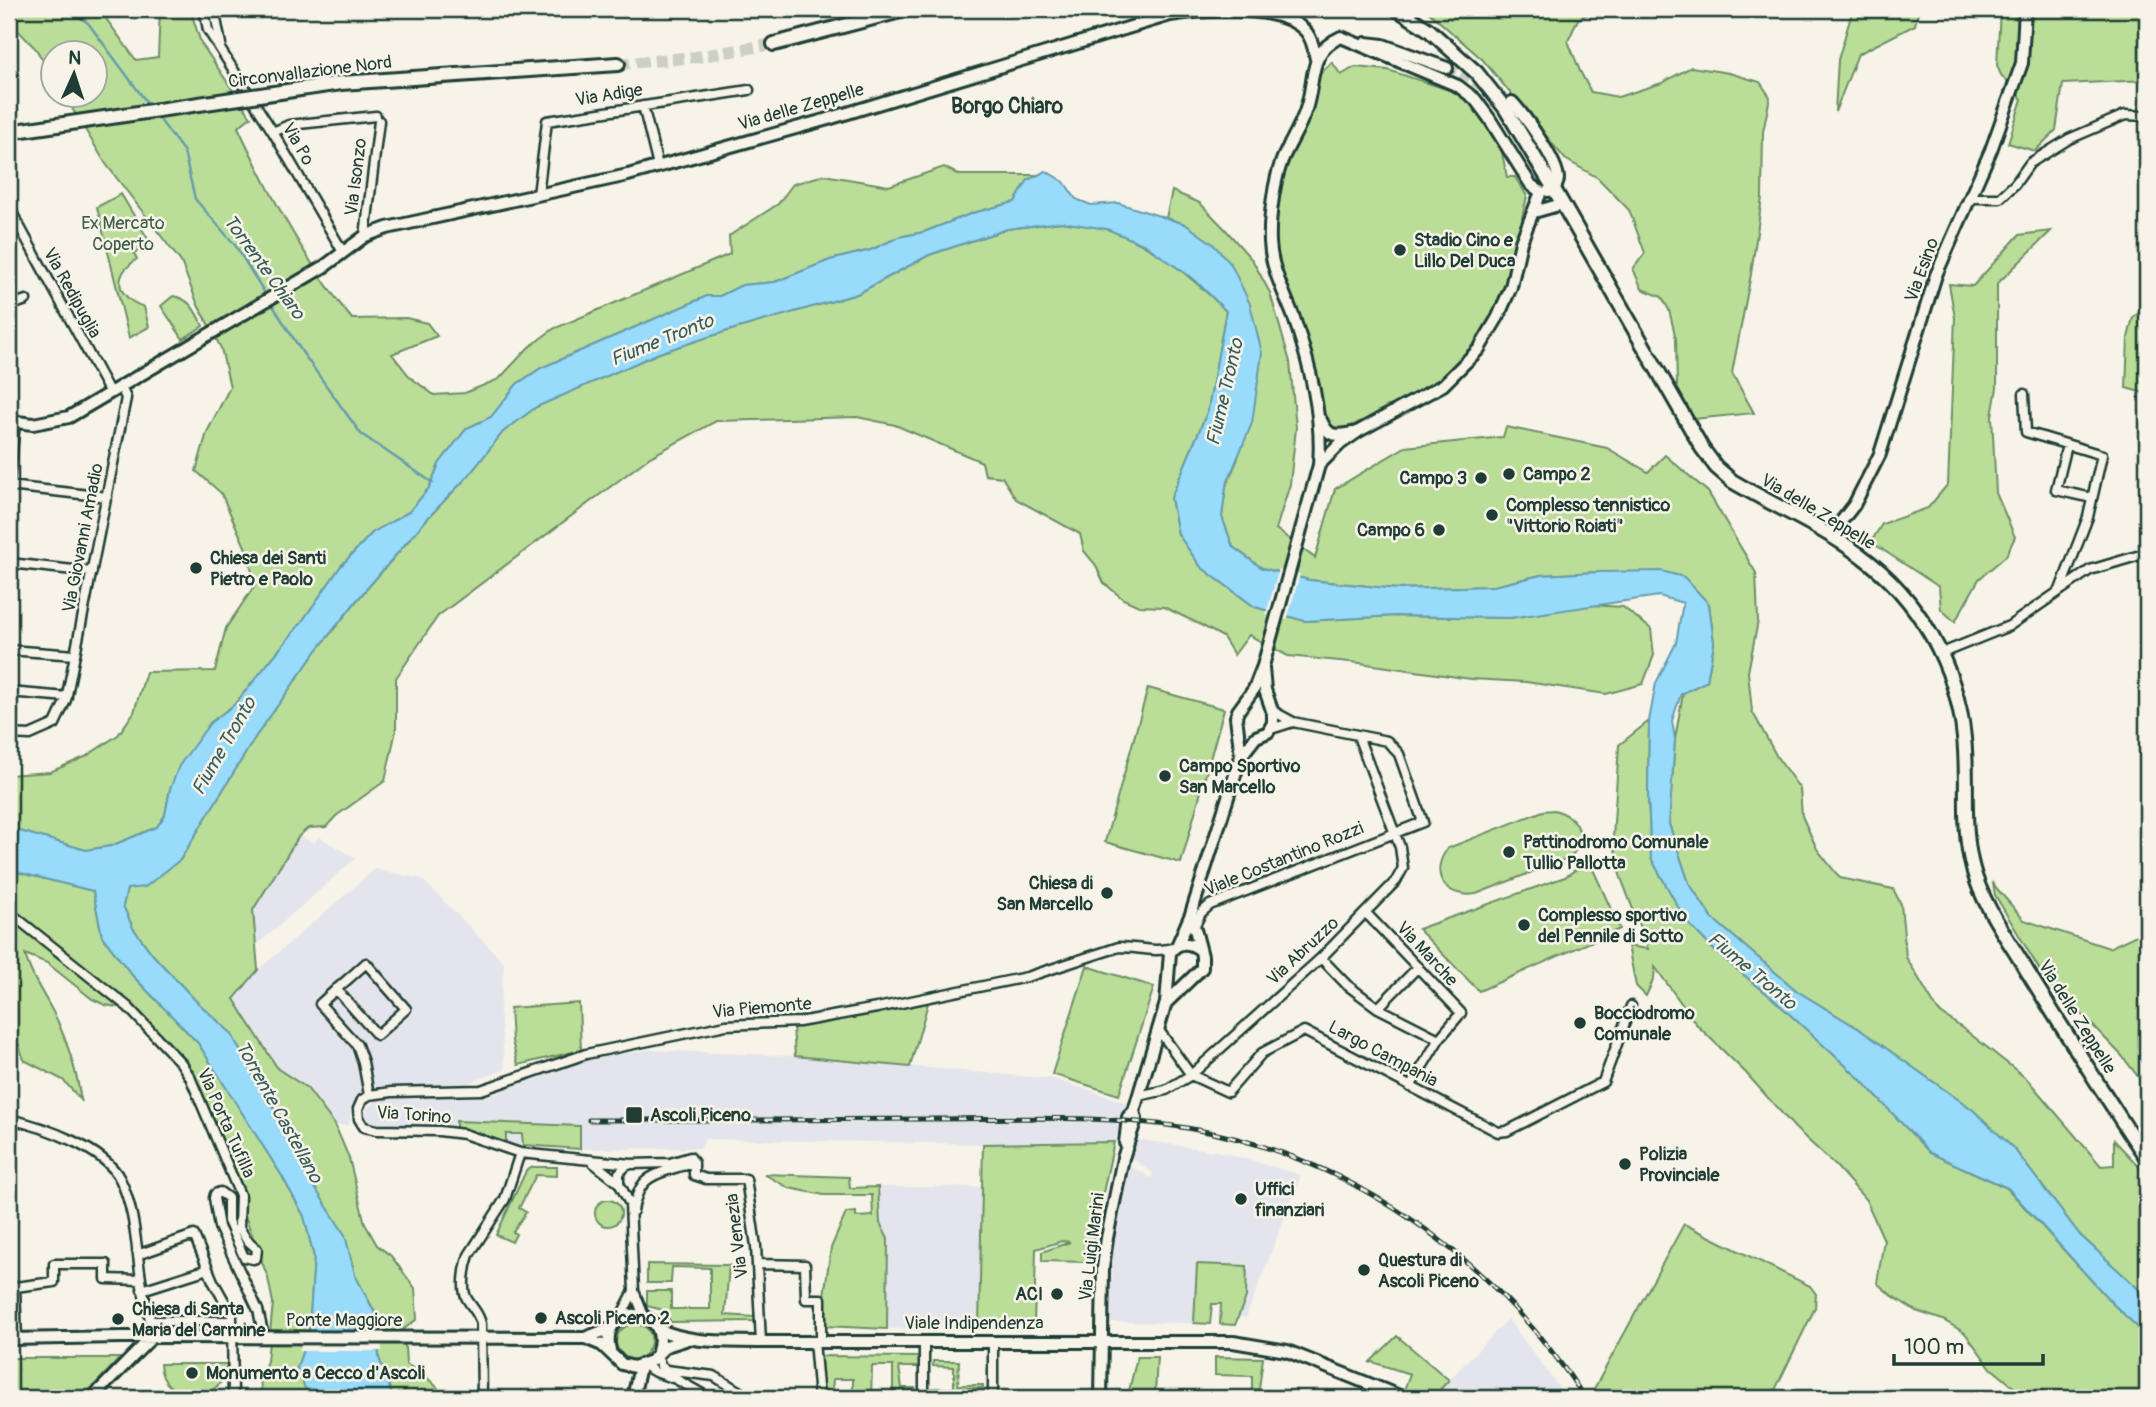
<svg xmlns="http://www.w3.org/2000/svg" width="2156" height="1407" viewBox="0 0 2156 1407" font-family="Pangolin,sans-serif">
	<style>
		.built { fill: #e4e5ec }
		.green { fill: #bade98; stroke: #6c8e66; stroke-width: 2 }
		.water { fill: #98dbfb; stroke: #689cab; stroke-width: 2 }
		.pier { fill: #f7f3e8 }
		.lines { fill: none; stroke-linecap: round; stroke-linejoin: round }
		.stream { stroke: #689cab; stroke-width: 2.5 }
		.tertiary-tunnel { stroke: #cccfc4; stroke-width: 10; stroke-dasharray: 10 5; stroke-linecap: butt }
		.secondary-tunnel { stroke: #cccfc4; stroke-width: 12; stroke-dasharray: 12 6; stroke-linecap: butt }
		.minor-casing { stroke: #1f3d34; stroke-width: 13 }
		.tertiary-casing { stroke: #1f3d34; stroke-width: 16 }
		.secondary-casing { stroke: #1f3d34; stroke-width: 18 }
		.minor { stroke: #f7f3e8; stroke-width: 8 }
		.tertiary { stroke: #f7f3e8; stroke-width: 10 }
		.secondary { stroke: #f7f3e8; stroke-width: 12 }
		.rail-casing { stroke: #1f3d34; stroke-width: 5 }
		.rail { stroke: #f7f3e8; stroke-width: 2.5; stroke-dasharray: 8; stroke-linecap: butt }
		.secondary-bridge-casing { stroke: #1f3d34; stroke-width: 18; stroke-linecap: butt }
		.secondary-bridge { stroke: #f7f3e8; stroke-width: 12 }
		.poi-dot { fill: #1f3d34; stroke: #f7f3e8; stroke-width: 2.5 }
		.labels { text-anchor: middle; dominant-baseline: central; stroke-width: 5; stroke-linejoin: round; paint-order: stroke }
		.street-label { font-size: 18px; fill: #1f3d34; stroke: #f7f3e8 }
		.park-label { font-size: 18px; fill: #3e5d48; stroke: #f7f3e8 }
		.poi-label { font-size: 18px; font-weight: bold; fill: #1f3d34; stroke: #f7f3e8; text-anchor: start }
		.water-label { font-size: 19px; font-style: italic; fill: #375d5c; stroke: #f7f3e8 }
		.quarter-label { font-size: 21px; font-weight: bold; fill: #1f3d34; stroke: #f7f3e8 }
	</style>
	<rect width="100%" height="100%" fill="#f7f3e8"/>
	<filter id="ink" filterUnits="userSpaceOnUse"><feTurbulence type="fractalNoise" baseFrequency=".0143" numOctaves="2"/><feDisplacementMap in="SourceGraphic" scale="14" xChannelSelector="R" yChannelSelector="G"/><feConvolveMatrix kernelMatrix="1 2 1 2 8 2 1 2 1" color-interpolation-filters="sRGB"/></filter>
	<g filter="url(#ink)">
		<path class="built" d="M299,836L314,843L319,837L356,858L256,946L253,910Z
			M375,869L422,879L504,962L500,1012L505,1070L465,1084L368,1087L361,1093L352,1106L349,1125H335L307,1088L279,1069L234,999L258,970Z
			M649,1050L795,1056L1054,1079L1128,1103L1114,1142L983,1144L705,1139L701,1148L580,1149L506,1145L456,1128L375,1125L367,1121L366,1113L369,1106L376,1101L388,1097H483L498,1093L532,1074L586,1059Z
			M1135,1139L1221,1152L1301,1175L1246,1318L1238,1316L1246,1297L1197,1264L1194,1323L1110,1322L1113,1226L1128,1165L1151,1178L1153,1173L1130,1157Z
			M878,1187H982L979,1326L887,1329L888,1239L880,1223Z
			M1508,1319L1567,1398H1432L1449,1380Z"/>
		<path class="green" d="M9,9H99L136,60L158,57L160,9H190L201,43L251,117L238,127C270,195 305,261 352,319L406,318L427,323L437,336L392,354L410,377L434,395L465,393L499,379L528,348L553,329L730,254L729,236L778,204L793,184L824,175L889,186L944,167L959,175H1039L1028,180L1015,202L973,213L924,232L899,237L871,250L830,260L775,282L742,285L720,296H707L541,368L517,384L491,417L467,428L439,464L429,488L410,511L372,533L341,566L301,623L235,704L210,723L170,789L165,815L157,827L111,846L86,850L9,828V775L50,772L85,757L118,735L134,712L146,672L215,671L226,628L255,585L247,551L221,493L196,471L207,432L230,387L221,348L198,305L181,262L106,164L64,95L94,94V52H52V76L36,49L9,21Z
			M1425,9H1598L1578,19L1568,41L1580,71L1591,92L1618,97L1662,83L1691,67L1729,73L1760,82L1770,97L1763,132L1762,198L1751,274L1732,373L1754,413L1694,419L1677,387L1676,339L1669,310L1662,297L1642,289L1633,269L1645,253L1629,210L1598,178L1565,159L1483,60Z
			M1853,9H1919L1915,25L1858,54L1835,112L1838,60Z
			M2000,9H2147V80L2063,84L2056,130L2035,151L2008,143L2022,99L2001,75L1997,65Z
			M1332,62L1341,75L1355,67L1388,70L1452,91L1470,103L1486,119L1500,143L1507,177H1515L1527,196L1522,218L1532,229L1515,289L1481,351L1395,415L1388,406C1372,414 1343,438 1327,423L1303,331L1294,301L1280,270L1273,244L1284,168L1317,77Z
			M1172,191L1200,203L1225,229L1253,261L1270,293L1290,362L1296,428L1290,484L1276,529L1315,558L1335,489L1405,447L1503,437L1506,427L1607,448L1648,472L1665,455L1708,492L1756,573L1758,621L1748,672L1752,711L1777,757L1800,789L1802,816L1817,849L1840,878L1893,889L1901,904L1906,957L1938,1011L1969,1033L2027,1079L2101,1166L2114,1165V1140L2147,1175V1297L2080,1235L2014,1149L1973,1110L1859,1029L1797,991L1712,918L1689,883L1669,824L1675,739L1683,693L1707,681L1714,643L1709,604L1599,572L1541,575L1494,586L1397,589L1309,580L1262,568L1233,547L1222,517L1226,486L1237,461L1258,380L1185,224L1166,218Z
			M121,194L151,244L134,253L137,259C133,262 127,267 124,271C113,289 129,302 144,307L149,327L129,338L97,207Z
			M1061,222C1076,224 1095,225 1110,230C1155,246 1192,277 1226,311L1208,410L1171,498L1178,534L1201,567L1255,607L1305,621L1395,616L1510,618L1591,605L1623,607L1651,629L1654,655L1643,684L1606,694L1526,682L1471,679L1360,663L1288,656L1249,635L1234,655L1223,637L1199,624L1164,607L1139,606L1123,599L1104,583L1095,564L1084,551L1080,534L1016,499L1002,477L985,475L982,462L895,425L857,417L716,421L650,457L438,616L396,678V730L385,781L336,816L326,827L308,828L299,836L253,910L258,970L234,999L278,1069L307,1088L335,1125L349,1158L365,1224L377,1245L391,1256L415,1288L417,1319L404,1329L406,1364L422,1373L438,1388L435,1398H393L379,1358L377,1331L379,1320L355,1275L344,1235L305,1172L280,1117L264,1094L231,1033L197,1002L153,955L133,928L123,906L127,888L180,860L256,736L317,650L358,599L426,520L469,475L503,432L536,407L659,353L724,332L857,294L929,255L1007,229Z
			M2051,231L1997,284V388L1992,416L1996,493L2015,537L2006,556L1979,579L1955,622L1941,609L1939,587L1871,542L1882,524L1928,508L1948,484L1955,318L1949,284L1973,286L2019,235Z
			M173,296C191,299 195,311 203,326L183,339L161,306Z
			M2147,307V394L2126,388L2128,338L2133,317Z
			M1148,688L1224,709L1181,863L1105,842Z
			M1649,721L1648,795L1651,858L1686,921L1717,953L1771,997L1859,1078L1930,1153L2007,1188L2113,1304L2147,1336V1398H2027L1991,1368L1965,1333L1943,1320L1916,1311L1891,1295L1877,1283L1884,1240L1866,1200L1836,1166L1795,1128L1746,1073L1697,1025L1655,967L1654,978L1646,996L1636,986L1628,946L1648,949L1620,875L1613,838L1619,745Z
			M1554,810C1580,817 1587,836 1571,857L1476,894C1445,899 1428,873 1448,848L1543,811Z
			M1585,863L1592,867L1620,929L1479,991L1418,929L1565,877Z
			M9,870L93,891L102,936L132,975L198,1043L282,1176L304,1216L314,1257L309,1332L297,1368L309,1398H262L260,1379L267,1361L273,1303L268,1278L188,1062L135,1010L105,1005L92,999L47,963L25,954C31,978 48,1000 58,1022C69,1047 77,1073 81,1100L63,1080L24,1060L17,1040L9,1031Z
			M1993,884L2024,920L2109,948L2147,930V1088L2122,1056L2078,1010L2048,984L1995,895Z
			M1087,966L1154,987L1119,1095L1052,1074Z
			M579,1003L581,1050L518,1065L512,1041L510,1008Z
			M928,1003L910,1067L795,1056L793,1026L872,1014Z
			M456,1121L580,1126V1149L523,1145L522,1134H506V1145L456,1128Z
			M1114,1142L1088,1262L1042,1261V1252L1070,1242L1062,1241L1036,1249L1034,1326H979L983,1144Z
			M533,1167H557V1176L536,1175L519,1208L526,1212L513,1232L516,1234L512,1242L496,1235L526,1171Z
			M764,1174L849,1177L850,1188L878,1187L880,1223L888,1239L887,1329L824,1326V1295L831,1248L846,1213L856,1212V1217L873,1216L872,1195H824L789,1188Z
			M595 1213a13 13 0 1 1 26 0a13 13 0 1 1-26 0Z
			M1684,1224L1810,1286L1816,1294L1815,1308L1773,1394L1780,1398H1603L1594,1389Z
			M647,1264L729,1265L725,1315L754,1317L755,1302H757L758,1321L671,1322L663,1310L647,1306V1291H671V1309H710V1268L672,1267L671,1283H647Z
			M1197,1264L1247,1266L1246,1297L1235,1325L1220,1324L1221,1304H1212L1210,1324L1194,1323Z
			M631,1324C670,1323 645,1376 622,1354C610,1343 618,1328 631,1324Z
			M1397,1336L1449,1380L1432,1398L1404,1390L1410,1374L1372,1362L1369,1363Z
			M818,1356L919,1357V1367H899L902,1388H915V1391H893V1366H872L871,1398H853V1379H833L832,1393L834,1396H821Z
			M1137,1357H1157L1155,1395H1128Z
			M1215,1357L1263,1358L1259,1389H1252V1376L1215,1375Z
			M9,1358H120L82,1398H9Z
			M933,1361H959L958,1385H983V1388H959L958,1398L932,1396V1388H954V1367L933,1366Z
			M160,1364H227C223,1407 162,1405 160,1364Z"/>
		<path class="water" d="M1046,171L1064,182L1076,199L1091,205L1118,203L1185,224L1212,243L1231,264L1250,304L1262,353L1252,423L1226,486L1222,517L1233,547L1262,568L1309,580L1397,589L1494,586L1541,575L1599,572L1661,571L1684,577L1709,604L1714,643L1707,681L1681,694L1672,721L1675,739L1669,824L1689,883L1712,918L1797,991L1859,1029L1973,1110L2014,1149L2080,1235L2147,1297V1336L2113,1304L2008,1188L1930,1153L1859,1078L1771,997L1717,953L1686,921L1651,858L1648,795L1649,721L1656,683L1676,643L1683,603L1659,596L1510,618L1395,616L1305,621L1255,607L1201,567L1178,534L1171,498L1208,410L1226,311L1195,280L1145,245L1107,229L1061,222L1007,229L929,255L857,294L724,332L659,353L536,407L503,432L469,475L426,520L358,599L317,650L256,736L180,860L145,887L127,889L123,906L133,928L153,955L197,1002L231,1033L264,1095L280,1117L305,1172L345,1235L355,1275L379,1321L377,1331L379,1358L393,1398H309L297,1368L309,1332L314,1257L304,1216L282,1176L198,1043L132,975L102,936L93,891L9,870V828L86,850L111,846L157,827L165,815L170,789L179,766L210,723L235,704L301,623L341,566L372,533L410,511L429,488L439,464L467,428L491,417L517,384L541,368L707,296H720L742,285L775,282L830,260L871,250L899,237L924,232L973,213L1015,202L1028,180Z"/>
		<path class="pier" d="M1279,569L1300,574L1287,620L1266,614Z
			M306,1330H381L382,1351H299Z"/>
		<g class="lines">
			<path class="stream" d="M68,9L88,23L151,108
				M157,116L184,152L195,199L235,245L266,295
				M270,301L302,352L361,434L433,483"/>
			<path class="tertiary-tunnel" d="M1447,68L1512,102"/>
			<path class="secondary-tunnel" d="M618,64L696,57L774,44"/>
			<defs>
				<path id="minor" d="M204,9L208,30L273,132L343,252
					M214,9L221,44
					M643,106L658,166
					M273,132L289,125L376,116
					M538,195L547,121L749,90
					M1970,198H2000L2015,184L2030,163L2069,139L2125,115L2147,116
					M9,207L110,393
					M365,236L379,121
					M9,306L26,300
					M2024,394L2026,432L2102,455L2088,517L2060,590
					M2067,445L2056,490L2092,498
					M9,483L15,422
					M9,486L107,497
					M9,563L92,572
					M9,650L75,655
					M1942,653L2009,626L2090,570L2147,553
					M9,692L67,697
					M1271,729L1293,722
					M9,734L30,735L55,724L66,700L126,398L121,387
					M9,912L128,1007L181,1063L190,1077L240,1195L239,1227L246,1239L257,1249L256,1258L253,1259L244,1257L228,1221V1198L220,1192L215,1194L214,1198L219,1227L258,1310L264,1337
					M1366,913L1461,1013L1439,1039L1410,1087
					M1194,927L1201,913L1210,905L1423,822L1399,754L1387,741L1293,722L1271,710
					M1321,958L1347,985L1378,1008L1439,1039
					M336,989L377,1035L406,1009L366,963C351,977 335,990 320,1004L357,1045L363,1062L369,1095
					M1378,1008L1418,967
					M1158,1029L1191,1075
					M1191,1075L1228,1092L1262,1053L1304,1031L1498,1132L1507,1131L1603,1082L1631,1006
					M1138,1096L1166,1090L1191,1075L1321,958L1396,881L1403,868L1400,847L1358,736
					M9,1119C41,1126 105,1148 120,1179C135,1209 136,1246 141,1279C143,1299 152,1316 152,1337
					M590,1160L619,1183L630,1204L634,1291L644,1316
					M619,1183V1173L626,1166L631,1164
					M633,1211C634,1202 639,1187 646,1181C654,1173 683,1165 694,1163
					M137,1251L140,1254L194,1235L213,1281L232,1315V1321
					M757,1264L805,1265L806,1299H821V1341
					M142,1290L208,1269
					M620,1318L634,1291
					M152,1321H232L233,1398
					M17,1339L15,1287L54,1282V1264H106V1279L141,1280
					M814,1341L819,1398
					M993,1341V1398
					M761,1342L756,1246L746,1179H706L694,1175V1163L690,1157L670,1163L631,1164L520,1153L464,1134L439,1131L377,1130L364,1127L359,1119L358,1109L362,1100L369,1095L392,1092L481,1090L586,1054L726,1025L799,1022L877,1008L1027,977L1119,947C1139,947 1153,953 1173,948
					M656,1355L661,1366L666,1370L714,1376L750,1398
					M643,1365L655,1372L676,1379L709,1398
					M482,1398L481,1324C479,1313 473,1309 467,1299C461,1289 465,1266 469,1255L505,1199L520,1153
					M924,1398V1341"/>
				<path id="tertiary" d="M1366,43L1383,45L1447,68
					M1512,102C1524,115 1558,161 1558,179C1558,183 1556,185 1554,189L1548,191
					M1534,212L1562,204
					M1321,420C1329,438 1335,436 1353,433
					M9,421L33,424L69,417L325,266L365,236L387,228L628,175L828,119L1170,15C1203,10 1284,3 1307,33C1313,41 1314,50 1316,59
					M1830,536L1854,505L1880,454L1936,275L1991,150L2022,63L2025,9
					M1241,756L1236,717L1238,711L1254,689L1263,666L1319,465C1323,416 1310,365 1294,318C1285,294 1271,269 1270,242C1269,218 1274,179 1283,158C1290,142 1301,126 1306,109C1316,79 1307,52 1341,37L1458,86L1475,99L1489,118L1531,185L1541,192L1521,242L1511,287L1498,317L1479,349L1443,385L1359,431L1340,444L1319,465
					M1177,946L1191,914L1241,756L1256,737L1268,732L1273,723V713L1265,690L1263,668
					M1166,1003L1202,968V956L1191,914
					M1125,1143L1128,1117L1134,1111L1166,1003L1170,953C1177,942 1188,941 1199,949
					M658,1329C690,1344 726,1341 761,1342H1233L1287,1351L1404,1398
					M585,1338L602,1345L622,1364L634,1367L651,1361L666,1346L685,1340
					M9,1339L122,1337L585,1338L611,1328
					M610,1350C598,1302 672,1304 658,1351
					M92,1398L152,1337
					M633,1398L640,1366
					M1101,1398L1103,1268L1107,1238L1123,1158L1136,1119L1134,1111"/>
				<path id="secondary" d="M1397,9L1429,30L1477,73L1505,108L1554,189L1702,448L1716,467L1732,481C1774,506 1821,526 1860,555C1919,598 1957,666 1964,738C1969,781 1961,826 1973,869C1983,906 2008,939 2027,971C2051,1010 2076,1049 2100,1087C2116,1111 2130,1135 2147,1158
					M774,44L908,9
					M341,83L618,64
					M9,132L57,125"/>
			</defs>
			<use href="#minor" class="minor-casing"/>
			<use href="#tertiary" class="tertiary-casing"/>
			<use href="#secondary" class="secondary-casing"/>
			<use href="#minor" class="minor"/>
			<use href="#tertiary" class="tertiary"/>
			<use href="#secondary" class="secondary"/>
			<defs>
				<path id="rail" d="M589,1120C701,1120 812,1120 924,1119C1011,1119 1101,1114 1187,1128C1353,1156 1494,1259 1585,1398"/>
			</defs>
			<use href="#rail" class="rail-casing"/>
			<use href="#rail" class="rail"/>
			<defs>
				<path id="secondary-bridge" d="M57,125L341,83"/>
			</defs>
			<use href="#secondary-bridge" class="secondary-bridge-casing"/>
			<use href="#secondary-bridge" class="secondary-bridge"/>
		</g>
	</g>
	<g class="poi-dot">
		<circle cx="1400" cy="250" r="7"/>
		<circle cx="1509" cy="474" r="7"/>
		<circle cx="1481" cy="478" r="7"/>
		<circle cx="1492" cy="515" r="7"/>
		<circle cx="1439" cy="530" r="7"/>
		<circle cx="196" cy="568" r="7"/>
		<circle cx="1165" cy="776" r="7"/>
		<circle cx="1509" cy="852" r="7"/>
		<circle cx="1107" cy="893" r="7"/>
		<circle cx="1524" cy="925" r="7"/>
		<circle cx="1580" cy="1023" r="7"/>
		<rect x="625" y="1106" width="18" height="18" rx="3.5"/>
		<circle cx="1625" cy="1164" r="7"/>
		<circle cx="1241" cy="1199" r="7"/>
		<circle cx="1364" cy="1270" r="7"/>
		<circle cx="1057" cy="1294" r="7"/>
		<circle cx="541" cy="1318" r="7"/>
		<circle cx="118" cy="1319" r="7"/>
		<circle cx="192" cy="1373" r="7"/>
	</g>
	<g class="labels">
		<g class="street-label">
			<text transform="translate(310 72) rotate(-7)">Circonvallazione Nord</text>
			<text transform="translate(609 95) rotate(-9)">Via Adige</text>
			<text transform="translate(801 107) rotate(-16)">Via delle Zeppelle</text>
			<text transform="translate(298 144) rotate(60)">Via Po</text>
			<text transform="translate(356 177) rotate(-83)">Via Isonzo</text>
			<text transform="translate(1922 270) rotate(-70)">Via Esino</text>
			<text transform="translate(72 293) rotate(61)">Via Redipuglia</text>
			<text transform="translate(1818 512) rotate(31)">Via delle Zeppelle</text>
			<text transform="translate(83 538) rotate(-79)">Via Giovanni Amadio</text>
			<text transform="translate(1284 859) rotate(-22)">Viale Costantino Rozzi</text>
			<text transform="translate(1303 951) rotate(-43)">Via Abruzzo</text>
			<text transform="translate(1427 954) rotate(47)">Via Marche</text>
			<text transform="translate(762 1008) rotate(-5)">Via Piemonte</text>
			<text transform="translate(2077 1017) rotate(58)">Via delle Zeppelle</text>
			<text transform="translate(1383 1054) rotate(28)">Largo Campania</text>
			<text transform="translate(414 1115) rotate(4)">Via Torino</text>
			<text transform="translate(226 1123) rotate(66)">Via Porta Tufilla</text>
			<text transform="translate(737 1236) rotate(-97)">Via Venezia</text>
			<text transform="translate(1092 1247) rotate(-83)">Via Luigi Marini</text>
			<text x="344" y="1320">Ponte Maggiore</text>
			<text x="974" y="1323">Viale Indipendenza</text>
		</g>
		<g class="park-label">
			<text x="123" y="223">Ex Mercato<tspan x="123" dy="21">Coperto</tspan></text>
		</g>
		<g class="poi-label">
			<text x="1414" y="240">Stadio Cino e<tspan x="1414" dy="21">Lillo Del Duca</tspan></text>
			<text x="1523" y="474">Campo 2</text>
			<text x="1467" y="478" text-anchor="end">Campo 3</text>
			<text x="1506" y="505">Complesso tennistico<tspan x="1506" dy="21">"Vittorio Roiati"</tspan></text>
			<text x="1425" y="530" text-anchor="end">Campo 6</text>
			<text x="210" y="558">Chiesa dei Santi<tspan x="210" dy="21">Pietro e Paolo</tspan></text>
			<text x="1179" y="766">Campo Sportivo<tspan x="1179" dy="21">San Marcello</tspan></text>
			<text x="1523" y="842">Pattinodromo Comunale<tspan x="1523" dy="21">Tullio Pallotta</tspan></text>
			<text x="1093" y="883" text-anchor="end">Chiesa di<tspan x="1093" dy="21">San Marcello</tspan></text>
			<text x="1538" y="915">Complesso sportivo<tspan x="1538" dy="21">del Pennile di Sotto</tspan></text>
			<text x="1594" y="1013">Bocciodromo<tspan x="1594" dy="21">Comunale</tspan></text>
			<text x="650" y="1115">Ascoli Piceno</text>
			<text x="1639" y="1154">Polizia<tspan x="1639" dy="21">Provinciale</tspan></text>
			<text x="1255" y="1189">Uffici<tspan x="1255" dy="21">finanziari</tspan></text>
			<text x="1378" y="1260">Questura di<tspan x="1378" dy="21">Ascoli Piceno</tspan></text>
			<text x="1043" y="1294" text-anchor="end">ACI</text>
			<text x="132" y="1309">Chiesa di Santa<tspan x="132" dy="21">Maria del Carmine</tspan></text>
			<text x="555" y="1318">Ascoli Piceno 2</text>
			<text x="206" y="1373">Monumento a Cecco d'Ascoli</text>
		</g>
		<g class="water-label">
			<text transform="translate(264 267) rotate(54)">Torrente Chiaro</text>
			<text transform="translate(662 340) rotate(-22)">Fiume Tronto</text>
			<text transform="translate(1225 392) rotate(-77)">Fiume Tronto</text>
			<text transform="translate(224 746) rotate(-60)">Fiume Tronto</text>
			<text transform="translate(1752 971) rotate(40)">Fiume Tronto</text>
			<text transform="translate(279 1112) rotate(61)">Torrente Castellano</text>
		</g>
		<g class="quarter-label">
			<text x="1007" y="106">Borgo Chiaro</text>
		</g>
	</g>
	<rect width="2156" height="1407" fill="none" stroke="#f7f3e8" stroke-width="35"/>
	<rect x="18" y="18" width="2121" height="1372" fill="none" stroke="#1f3d34" stroke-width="2.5" filter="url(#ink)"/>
	<g transform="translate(74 74) rotate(3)"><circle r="33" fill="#f7f3e8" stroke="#a1aaa0" stroke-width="2"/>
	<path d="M0-5L12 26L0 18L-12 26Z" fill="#1f3d34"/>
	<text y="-10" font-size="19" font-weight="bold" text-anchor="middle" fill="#1f3d34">N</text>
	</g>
	<path d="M1894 1354v10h149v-10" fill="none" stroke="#1f3d34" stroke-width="3.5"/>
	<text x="1904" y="1354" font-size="21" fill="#1f3d34" stroke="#f7f3e8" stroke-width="5" paint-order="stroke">100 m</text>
</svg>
